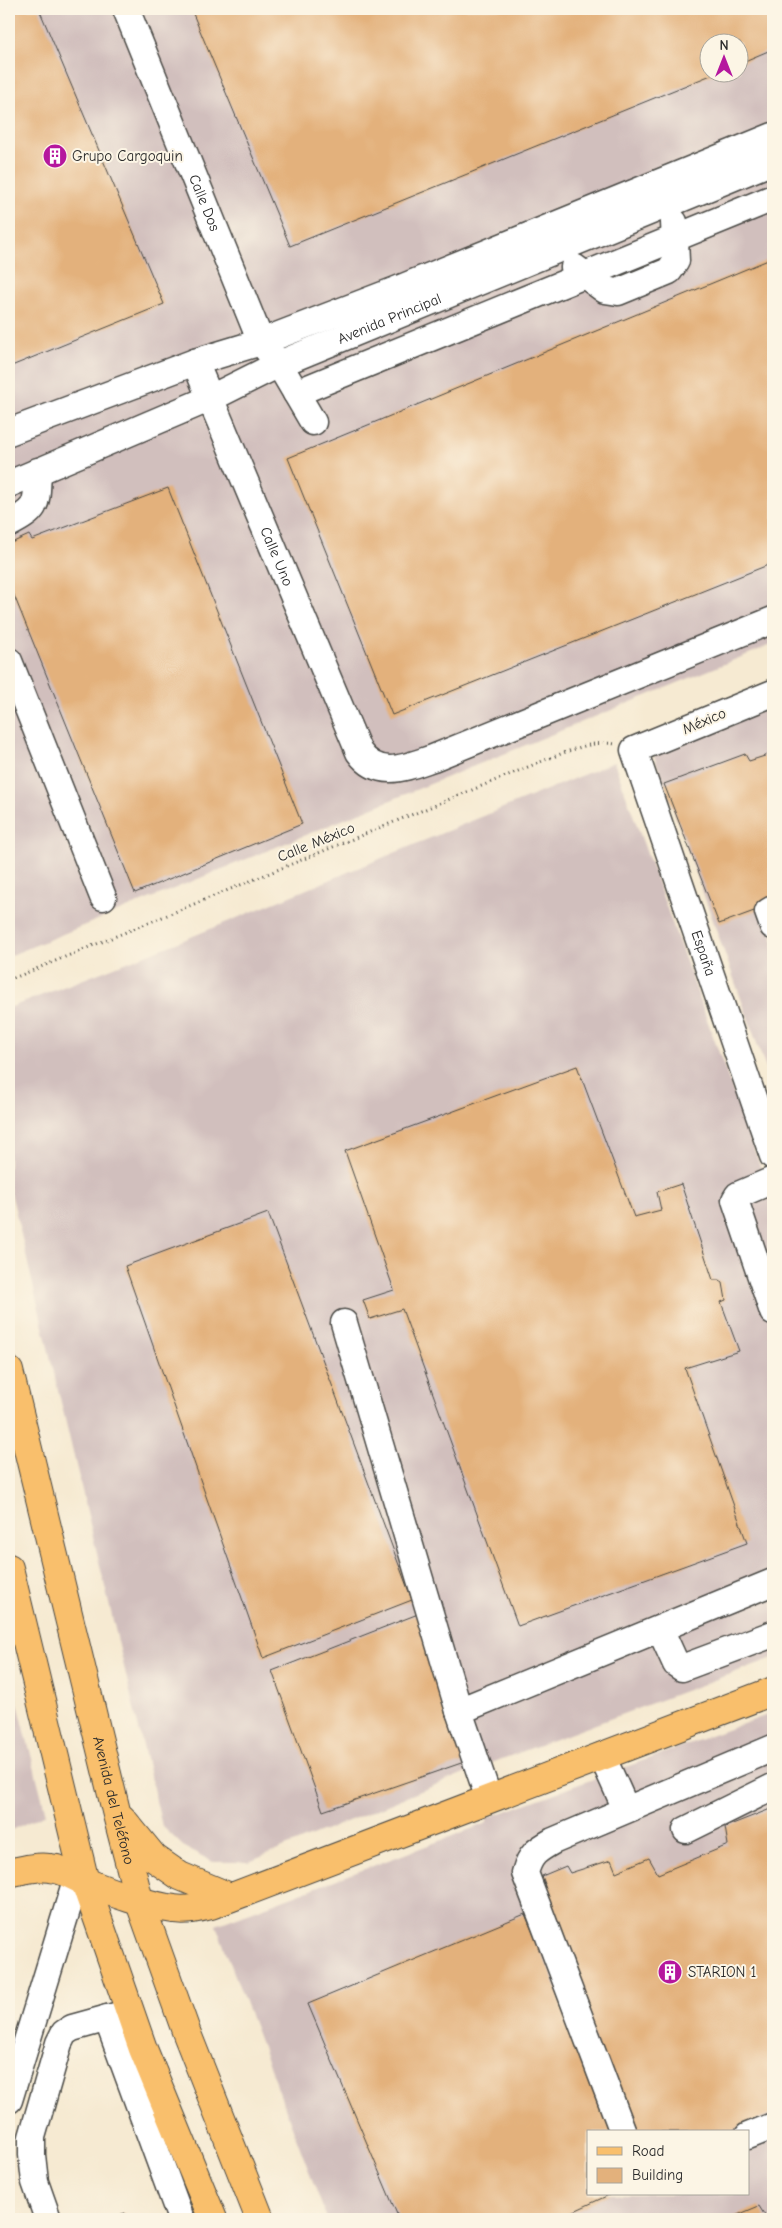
<svg xmlns="http://www.w3.org/2000/svg" width="782" height="2228" viewBox="0 0 782 2228" font-family="'Comic Neue',sans-serif">
	<style>
		.industrial { fill: #d1bfbd; fill-rule: evenodd }
		.building { fill: #e3b17c }
		.lines { fill: none; stroke-linecap: round; stroke-linejoin: round }
		.minor-casing { stroke: #494844; stroke-width: 29 }
		.major-casing { stroke: #494844; stroke-width: 30 }
		.path { stroke: #494844; stroke-width: 3; stroke-dasharray: 1 4; stroke-linecap: butt }
		.minor { stroke: #fff; stroke-width: 26 }
		.major { stroke: #f9bf6c; stroke-width: 28 }
		.labels { text-anchor: middle; dominant-baseline: central; stroke-width: 4; stroke-linejoin: round; paint-order: stroke }
		.poi-label { font-size: 15px; fill: #2b2b2b; stroke: #fcf5e5; text-anchor: start }
		.street-label { font-size: 15px; fill: #2b2b2b; stroke: #fcf5e5 }
	</style>
	<rect width="100%" height="100%" fill="#fcf5e5"/>
	<filter id="ink" filterUnits="userSpaceOnUse"><feTurbulence type="fractalNoise" baseFrequency=".02" numOctaves="2"/><feDisplacementMap in="SourceGraphic" scale="10" xChannelSelector="R" yChannelSelector="G"/><feConvolveMatrix kernelMatrix="1 2 1 2 8 2 1 2 1" color-interpolation-filters="sRGB"/></filter>
	<filter id="wash" filterUnits="userSpaceOnUse"><feTurbulence type="fractalNoise" baseFrequency=".0096" numOctaves="4" result="noise"/><feDisplacementMap in="SourceGraphic" scale="20" xChannelSelector="R" yChannelSelector="G"/><feGaussianBlur stdDeviation="1.12" result="paint"/><feColorMatrix in="noise" values="0 0 0 0 0 0 0 0 0 0 0 0 0 0 0 0 0 1.4 0 .05"/><feComposite in="paint" operator="in"/></filter>
	<g filter="url(#wash)">
		<rect width="100%" height="100%" fill="#f6ead2"/>
		<path class="industrial" d="M9,9H773V644L9,956ZM710,42H740V72H710Z
			M773,706V1088L654,756Z
			M614,762L773,1202V1658L462,1774L249,1862H213L183,1846L162,1826L9,1184V1008L174,944Z
			M9,1668L46,1814L9,1831Z
			M773,1713V2219H327L216,1925L487,1823V1818ZM588,2132H748V2194H588Z"/>
		<g id="blocks">
			<path class="building" d="M9,9H39L164,304L9,367Z
				M191,9H773V49L740,63V42H710V72L716,73L290,246Z
				M773,258V563L392,715L288,458Z
				M168,488L302,824L135,893L9,583V544L29,535L32,540Z
				M745,754L749,761L771,754L773,761V904L719,924L664,784Z
				M577,1066L634,1217L661,1210L657,1192L681,1184L713,1280H719L723,1283L726,1300L721,1302L739,1351L685,1368L747,1543L518,1626L402,1309L370,1319L363,1300L394,1290L345,1151Z
				M268,1213L412,1600L263,1658L125,1266Z
				M418,1614L470,1760L323,1811L272,1671Z
				M773,1808V2114L729,2132H627L540,1887L545,1884L542,1876L566,1866L570,1873L611,1860L616,1872L649,1858L658,1874L728,1845L725,1827Z
				M525,1914L618,2132H588V2194H611L557,2219H399L308,2004Z
				M759,2206L767,2219H728Z
				M125,2213L126,2219H107Z"/>
		</g>
	</g>
	<g filter="url(#ink)">
		<use href="#blocks" fill-opacity="0" stroke="#494844" stroke-width="1"/>
		<g class="lines">
			<defs>
				<g id="minor">
					<path id="s1" d="M126,9L261,342L279,364L313,422"/>
					<path d="M574,267L605,290L618,292L669,271L676,261L674,222"/>
					<path id="s2" d="M195,362L359,752C379,780 406,767 433,758L773,620"/>
					<path d="M296,393L773,198"/>
					<path d="M9,432L195,362L261,342L396,290L773,136"/>
					<path id="s3" d="M9,484L211,398L279,364L773,161"/>
					<path d="M9,524C40,508 36,504 38,471"/>
					<path d="M9,661L103,897"/>
					<path id="s4" d="M773,693L634,750L773,1156"/>
					<path d="M773,909L768,912L773,926"/>
					<path d="M773,1180L738,1195L735,1200L773,1312"/>
					<path d="M344,1323L459,1711L773,1582"/>
					<path d="M660,1629L676,1664L682,1668L773,1634"/>
					<path d="M459,1711L489,1799"/>
					<path d="M602,1756L626,1809"/>
					<path d="M686,1830L773,1787"/>
					<path d="M107,2018L181,2219"/>
					<path d="M9,2100L77,1877"/>
					<path d="M623,2132L525,1873C530,1854 537,1850 553,1841L773,1748"/>
					<path d="M748,2136L773,2126"/>
					<path d="M48,2219L35,2182L32,2155V2137L59,2043L64,2033L72,2028L130,2012"/>
				</g>
				<g id="major">
					<path id="s5" d="M9,1371L116,1811L139,1900L187,2034L260,2219"/>
					<path d="M9,1568L85,1882L143,2049L213,2219"/>
					<path d="M122,1819L154,1858L180,1876L230,1897"/>
					<path d="M9,1873C22,1870 36,1866 50,1868C64,1869 74,1877 86,1882C109,1892 149,1906 174,1909C187,1911 199,1908 211,1905L773,1691"/>
				</g>
			</defs>
			<use href="#minor" class="minor-casing"/>
			<use href="#major" class="major-casing"/>
			<path class="path" d="M9,980L545,760C567,752 591,740 615,744"/>
			<use href="#minor" class="minor"/>
			<use href="#major" class="major"/>
		</g>
	</g>
	<defs>
		<symbol id="building-disc" viewBox="-11 -11 22 22"><circle r="9.5" fill="#b5179e" stroke="#fcf5e5"/><path d="M-4-6H4V6H1V3H-1V6H-4ZM-2.5-4.3h1.7v1.8h-1.7ZM.8-4.3h1.7v1.8H.8ZM-2.5-1h1.7V.8h-1.7ZM.8-1h1.7V.8H.8Z" fill="#fff"/></symbol>
	</defs>
	<g fill-rule="evenodd">
		<use href="#building-disc" x="41" y="142" width="28" height="28"/>
		<use href="#building-disc" x="656" y="1958" width="28" height="28"/>
	</g>
	<g class="labels">
		<g class="poi-label">
			<text x="72" y="156">Grupo Cargoquin</text>
			<text x="688" y="1972">STARION 1</text>
		</g>
		<g class="street-label">
			<text stroke="none"><textPath href="#s1" startOffset="209">Calle Dos</textPath></text>
			<text stroke="none"><textPath href="#s3" startOffset="415">Avenida Principal</textPath></text>
			<text stroke="none"><textPath href="#s2" startOffset="211">Calle Uno</textPath></text>
			<text transform="translate(704 721) rotate(-23)">México</text>
			<text transform="translate(316 842) rotate(-22)">Calle México</text>
			<text stroke="none"><textPath href="#s4" startOffset="365">España</textPath></text>
			<text stroke="none"><textPath href="#s5" startOffset="442">Avenida del Teléfono</textPath></text>
		</g>
	</g>
	<rect width="782" height="2228" fill="none" stroke="#fcf5e5" stroke-width="30"/>
	<rect x="587" y="2130" width="162" height="65" fill="#fcf5e5" stroke="#a8a49b"/>
	<rect x="597" y="2147" width="25" height="8" fill="#f9bf6c" stroke="#a8a49b"/>
	<text x="632" y="2156" font-size="15" fill="#2b2b2b">Road</text>
	<rect x="597" y="2168" width="25" height="15" fill="#e3b17c" stroke="#a8a49b"/>
	<text x="632" y="2180" font-size="15" fill="#2b2b2b">Building</text>
	<g transform="translate(724 58)"><circle r="24" fill="#fcf5e5" stroke="#a8a49b"/>
	<path d="M0-4L9 19L0 12L-9 19Z" fill="#b5179e"/>
	<text y="-8" font-size="14" font-weight="bold" text-anchor="middle" fill="#2b2b2b">N</text>
	</g>
</svg>
